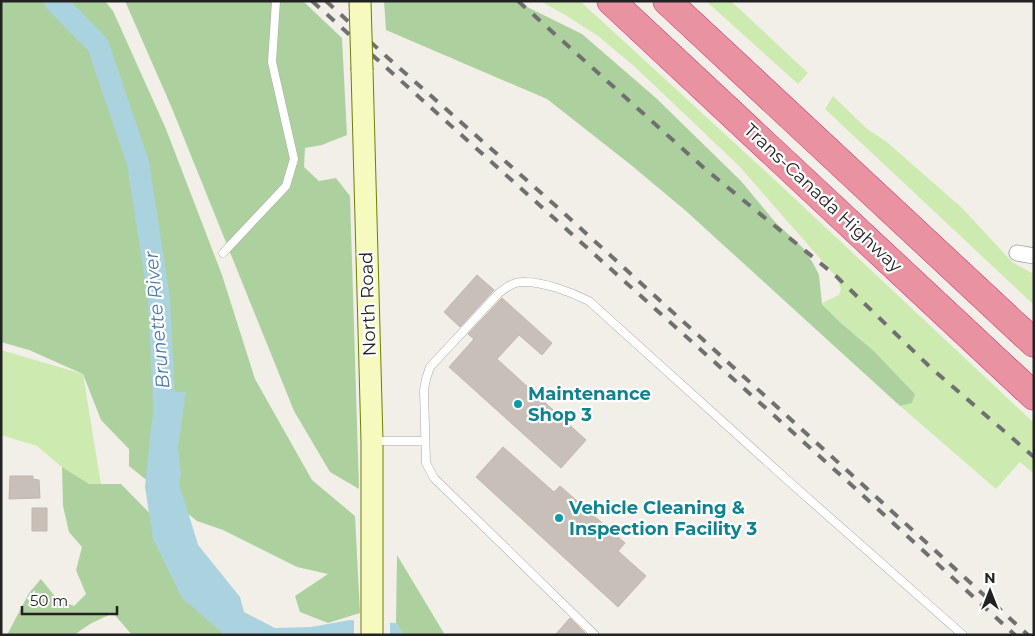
<svg xmlns="http://www.w3.org/2000/svg" width="1035" height="636" viewBox="0 0 1035 636" font-family="Montserrat,sans-serif">
	<style>
		.grass { fill: #cdebb0 }
		.forest { fill: #add19e }
		.water { fill: #aad3df }
		.pier { fill: #f2efe9 }
		.lines { fill: none; stroke-linecap: round; stroke-linejoin: round }
		.river { stroke: #aad3df; stroke-width: 22 }
		.building { fill: #c7bfb8; stroke: #c4b6ab }
		.service-casing { stroke: #a9a9a9; stroke-width: 9 }
		.minor-casing { stroke: #a9a9a9; stroke-width: 17 }
		.secondary-casing { stroke: #707d05; stroke-width: 23 }
		.motorway-casing { stroke: #dc2a67; stroke-width: 29 }
		.service { stroke: #fff; stroke-width: 8 }
		.minor { stroke: #fff; stroke-width: 15 }
		.secondary { stroke: #f7fabf; stroke-width: 21 }
		.motorway { stroke: #e892a2; stroke-width: 28 }
		.rail { stroke: #707070; stroke-width: 4; stroke-dasharray: 10 10; stroke-linecap: butt }
		.secondary-bridge-casing { stroke: #707d05; stroke-width: 23; stroke-linecap: butt }
		.secondary-bridge { stroke: #f7fabf; stroke-width: 21 }
		.culture-dot { fill: #0f9aa8; stroke: #fff; stroke-width: 2 }
		.labels { text-anchor: middle; dominant-baseline: central; stroke-width: 4.5; stroke-linejoin: round; paint-order: stroke }
		.street-label { font-size: 18px; fill: #222; stroke: #fff }
		.culture-label { font-size: 18px; font-weight: bold; fill: #0d838f; stroke: #fff; text-anchor: start }
		.water-label { font-size: 19px; font-style: italic; fill: #4a7aab; stroke: #fff }
	</style>
	<rect width="100%" height="100%" fill="#f2efe9"/>
	<path class="grass" d="M540,1H580L777,182L1034,423V474L1020,462L996,489L900,406L912,403L915,394L874,351L842,324L822,303L839,295L841,289L837,278L739,166L634,66L598,36L567,16Z
		M706,1H731L808,73L798,84Z
		M833,96L866,128L888,143L962,208L1013,263L1034,274V305L825,109Z
		M1,350L83,374L104,503L37,446L1,435Z"/>
	<path class="forest" d="M1,1H105L113,11L166,129L222,275L255,379L312,480L355,516L360,613L328,623L300,612L295,596L328,574L297,567L223,530L197,521L129,466V449L101,420L83,374L29,350L1,342Z
		M125,1H303L342,38L347,135L322,145L305,148L304,167L319,181L336,178L350,196L359,489L330,472L294,411L171,106Z
		M384,1H515L582,34L656,98L741,181L775,222L803,248L813,263L819,275L822,304L842,324L874,351L915,394L912,403L900,406L686,211L631,165L547,99L386,30Z
		M62,467L89,484H121L177,541L250,635H132L113,613L90,624L74,635H7L29,593L41,579L57,599L74,606L86,594L76,570L82,547L69,532L63,506Z
		M397,555L445,635H404L396,623Z"/>
	<path class="water" d="M157,391L186,392L178,447L181,475L171,505L186,530L240,597L244,612L275,628L311,627L350,620L396,623L404,635H225L182,598L153,539L145,487L151,427Z"/>
	<path class="pier" d="M354,618L390,620V635H354Z"/>
	<g class="lines">
		<path class="river" d="M55,1L98,45L138,163L159,299L165,421
			M168,471V485L187,546"/>
	</g>
	<path class="building" d="M477,275L494,290L460,327L444,312Z
		M502,298L552,343L542,355L519,335L497,359L586,440L561,468L449,367L474,339L468,334Z
		M503,447L554,492L560,486L625,543L618,551L646,576L618,607L476,477Z
		M10,476H33V479L39,480L40,498L9,499Z
		M32,508H47V531H32Z
		M570,618L587,635H555Z"/>
	<g class="lines">
		<defs>
			<path id="service" d="M223,253L286,186L294,159L272,62L276,1
				M372,441H425
				M595,635L434,478L426,463L424,390L426,379L430,367L498,294C505,288 513,282 522,282C542,281 571,292 589,301L793,485L963,635"/>
			<path id="minor" d="M1017,253L1034,256"/>
			<path id="secondary" d="M362,70L372,441V635"/>
			<path id="motorway" d="M611,1L1034,396
				M667,1L1034,343"/>
		</defs>
		<use href="#service" class="service-casing"/>
		<use href="#minor" class="minor-casing"/>
		<use href="#secondary" class="secondary-casing"/>
		<use href="#motorway" class="motorway-casing"/>
		<use href="#service" class="service"/>
		<use href="#minor" class="minor"/>
		<use href="#secondary" class="secondary"/>
		<use href="#motorway" class="motorway"/>
		<path class="rail" d="M312,1L856,489L1015,635
			M326,1L388,58L556,206L1028,635
			M518,1L704,168L836,276L930,367L1034,457"/>
		<defs>
			<path id="secondary-bridge" d="M360,1L362,70"/>
		</defs>
		<use href="#secondary-bridge" class="secondary-bridge-casing"/>
		<use href="#secondary-bridge" class="secondary-bridge"/>
	</g>
	<g class="culture-dot">
		<circle cx="518" cy="404" r="5"/>
		<circle cx="559" cy="518" r="5"/>
	</g>
	<g class="labels">
		<g class="street-label">
			<text transform="translate(823 198) rotate(43)">Trans-Canada Highway</text>
			<text transform="translate(368 304) rotate(-92)">North Road</text>
		</g>
		<g class="culture-label">
			<text x="528" y="394">Maintenance<tspan x="528" dy="21">Shop 3</tspan></text>
			<text x="569" y="508">Vehicle Cleaning &amp;<tspan x="569" dy="21">Inspection Facility 3</tspan></text>
		</g>
		<g class="water-label">
			<text transform="translate(157 320) rotate(-95)">Brunette River</text>
		</g>
	</g>
	<rect width="1035" height="636" fill="none" stroke="#222222" stroke-width="5"/>
	<g transform="translate(990 591)" stroke="#ffffff" stroke-width="4" paint-order="stroke">
	<path d="M0-4L9 19L0 12L-9 19Z" fill="#222222"/>
	<text y="-8" font-size="14" font-weight="bold" text-anchor="middle" fill="#222222">N</text>
	</g>
	<path d="M22 606v8h95v-8" fill="none" stroke="#222222" stroke-width="2.5"/>
	<text x="30" y="606" font-size="15" fill="#222222" stroke="#ffffff" stroke-width="4" paint-order="stroke">50 m</text>
</svg>
